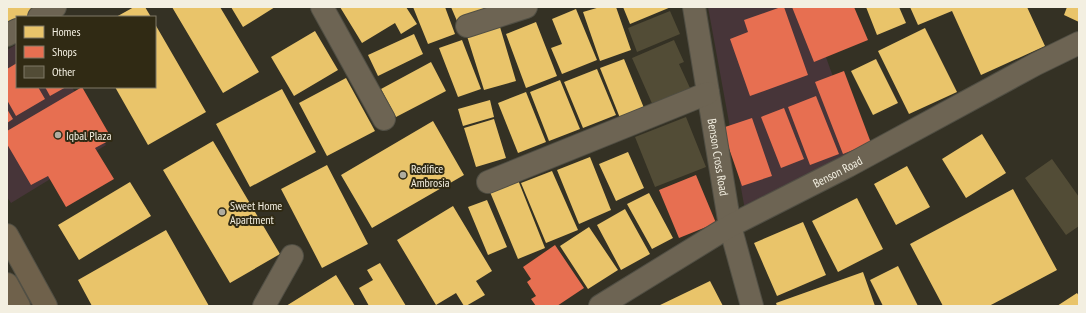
<svg xmlns="http://www.w3.org/2000/svg" width="1086" height="313" viewBox="0 0 1086 313" font-family="'PT Sans Narrow',sans-serif">
	<style>
		.commercial { fill: #473539 }
		.homes { fill: #e9c46a }
		.shops { fill: #e76f51 }
		.building { fill: #524c36 }
		.lines { fill: none; stroke-linecap: round; stroke-linejoin: round }
		.minor-casing { stroke: #514f44; stroke-width: 24 }
		.major-casing { stroke: #514f44; stroke-width: 24 }
		.minor { stroke: #6d6453; stroke-width: 22 }
		.major { stroke: #6f614b; stroke-width: 22 }
		.poi-dot { fill: #b0ac9f; stroke: #302a14; stroke-width: 1.5 }
		.labels { text-anchor: middle; dominant-baseline: central; stroke-width: 4; stroke-linejoin: round; paint-order: stroke }
		.poi-label { font-size: 12px; fill: #f3efe1; stroke: #302a14; text-anchor: start }
		.street-label { font-size: 12px; fill: #f3efe1; stroke: #302a14 }
	</style>
	<rect width="100%" height="100%" fill="#343124"/>
	<path class="commercial" d="M708,7H808L860,152L745,210Z
		M17,44V87H72L106,145L11,203L7,197V50Z"/>
	<path class="homes" d="M7,7H45L28,17H17V23L7,29Z
		M134,7H145L151,17H116Z
		M172,7H220L259,72L223,93Z
		M231,7H275L243,27Z
		M340,7H406L417,24L401,34L395,23L362,43Z
		M413,7H445L455,34L428,44Z
		M451,7H488L489,8L457,21Z
		M600,7H616L631,50L600,61L583,12Z
		M623,7H671L630,24Z
		M866,7H899L906,23L877,35Z
		M910,7H1027L1045,46L981,75L952,11L918,25Z
		M1067,7H1079V22L1064,15Z
		M576,9L597,60L562,74L551,48L562,44L552,19Z
		M536,22L557,76L526,88L506,34Z
		M155,24L206,112L148,145L115,87H155Z
		M500,27L516,81L484,90L467,36Z
		M925,28L957,92L909,114L878,51Z
		M315,31L338,70L294,96L271,57Z
		M414,34L423,54L378,76L368,55Z
		M462,40L481,89L458,97L439,48Z
		M624,59L644,108L620,118L600,68Z
		M876,59L898,103L873,115L851,71Z
		M431,62L446,91L396,117L381,89Z
		M597,69L616,115L583,128L564,82Z
		M346,78L375,131L327,156L299,103Z
		M560,80L580,129L549,141L530,92Z
		M282,89L316,152L250,187L216,124Z
		M526,92L546,142L518,153L498,103Z
		M490,100L494,117L463,126L458,109Z
		M494,119L506,158L476,167L464,128Z
		M433,121L464,175L372,228L341,175Z
		M982,134L1006,173L966,198L942,159Z
		M213,141L280,254L230,283L163,170Z
		M628,152L644,188L616,201L599,164Z
		M590,157L611,210L579,224L557,170Z
		M327,165L368,244L322,268L281,189Z
		M907,166L930,207L896,225L874,184Z
		M552,171L578,230L546,243L521,183Z
		M518,180L545,248L518,259L490,192Z
		M130,182L151,216L79,260L58,225Z
		M1013,189L1057,270L989,306H943L910,244Z
		M649,193L673,238L652,249L627,204Z
		M857,198L883,249L838,272L812,221Z
		M487,200L507,247L488,255L468,207Z
		M453,206L492,271L476,281L485,295L466,306H464L456,293L436,305L397,240Z
		M625,209L650,254L621,270L597,225Z
		M803,222L826,275L777,296L754,243Z
		M589,227L618,270L588,289L560,246Z
		M166,230L209,306H92L78,280Z
		M380,263L406,306H369L359,288L373,280L367,270Z
		M898,266L918,306H883L870,280Z
		M863,272L875,306H777L776,303Z
		M336,275L355,306H286Z
		M710,281L723,306H658Z
		M1077,293L1079,296V306H1057Z"/>
	<path class="shops" d="M781,7H784L808,75L750,96L730,39L748,32L744,20Z
		M792,7H854L868,40L814,62Z
		M17,63V87H38L45,99L16,116L7,100V69Z
		M844,71L871,143L843,154L815,82Z
		M45,87H66L50,96Z
		M82,87L112,139L95,148L114,179L66,207L48,176L31,185L7,144V131Z
		M816,96L839,154L810,165L788,107Z
		M784,108L804,159L781,168L761,117Z
		M7,109L13,119L7,123Z
		M752,118L772,176L742,186L722,128Z
		M696,175L716,223L679,238L659,190Z
		M555,245L584,288L557,306H536L531,299L536,296L527,282L531,279L523,267Z"/>
	<path class="building" d="M670,11L680,34L637,52L628,28Z
		M674,40L684,62L679,64L690,88L680,92L682,96L654,108L632,58Z
		M686,117L706,167L655,187L635,137Z
		M1052,159L1079,197V226L1066,235L1025,178Z"/>
	<g class="lines">
		<defs>
			<g id="minor">
				<path d="M322,7L384,119"/>
				<path id="s1" d="M694,7L730,226L752,306"/>
				<path d="M39,17L55,7"/>
				<path d="M467,26L526,7"/>
				<path d="M7,35L17,30"/>
				<path d="M488,182L708,93"/>
				<path d="M264,306L292,256"/>
				<path id="s2" d="M600,306L730,226L848,166L1036,64L1079,43"/>
			</g>
			<path id="major" d="M7,235L46,306
				M7,284L19,306"/>
		</defs>
		<use href="#minor" class="minor-casing"/>
		<use href="#major" class="major-casing"/>
		<use href="#minor" class="minor"/>
		<use href="#major" class="major"/>
	</g>
	<g class="poi-dot">
		<circle cx="58" cy="135" r="4"/>
		<circle cx="403" cy="175" r="4"/>
		<circle cx="222" cy="212" r="4"/>
	</g>
	<g class="labels">
		<g class="poi-label">
			<text x="66" y="135">Iqbal Plaza</text>
			<text x="411" y="168">Redifice<tspan x="411" dy="14">Ambrosia</tspan></text>
			<text x="230" y="205">Sweet Home<tspan x="230" dy="14">Apartment</tspan></text>
		</g>
		<g class="street-label">
			<text stroke="none"><textPath href="#s1" startOffset="152">Benson Cross Road</textPath></text>
			<text stroke="none"><textPath href="#s2" startOffset="273">Benson Road</textPath></text>
		</g>
	</g>
	<rect width="1086" height="313" fill="none" stroke="#f3efe1" stroke-width="16"/>
	<rect x="16" y="16" width="140" height="72" fill="#302a14" stroke="#7e7966"/>
	<rect x="24" y="26" width="20" height="12" fill="#e9c46a" stroke="#7e7966"/>
	<text x="52" y="36" font-size="12" fill="#f3efe1">Homes</text>
	<rect x="24" y="46" width="20" height="12" fill="#e76f51" stroke="#7e7966"/>
	<text x="52" y="56" font-size="12" fill="#f3efe1">Shops</text>
	<rect x="24" y="66" width="20" height="12" fill="#524c36" stroke="#7e7966"/>
	<text x="52" y="76" font-size="12" fill="#f3efe1">Other</text>
</svg>
